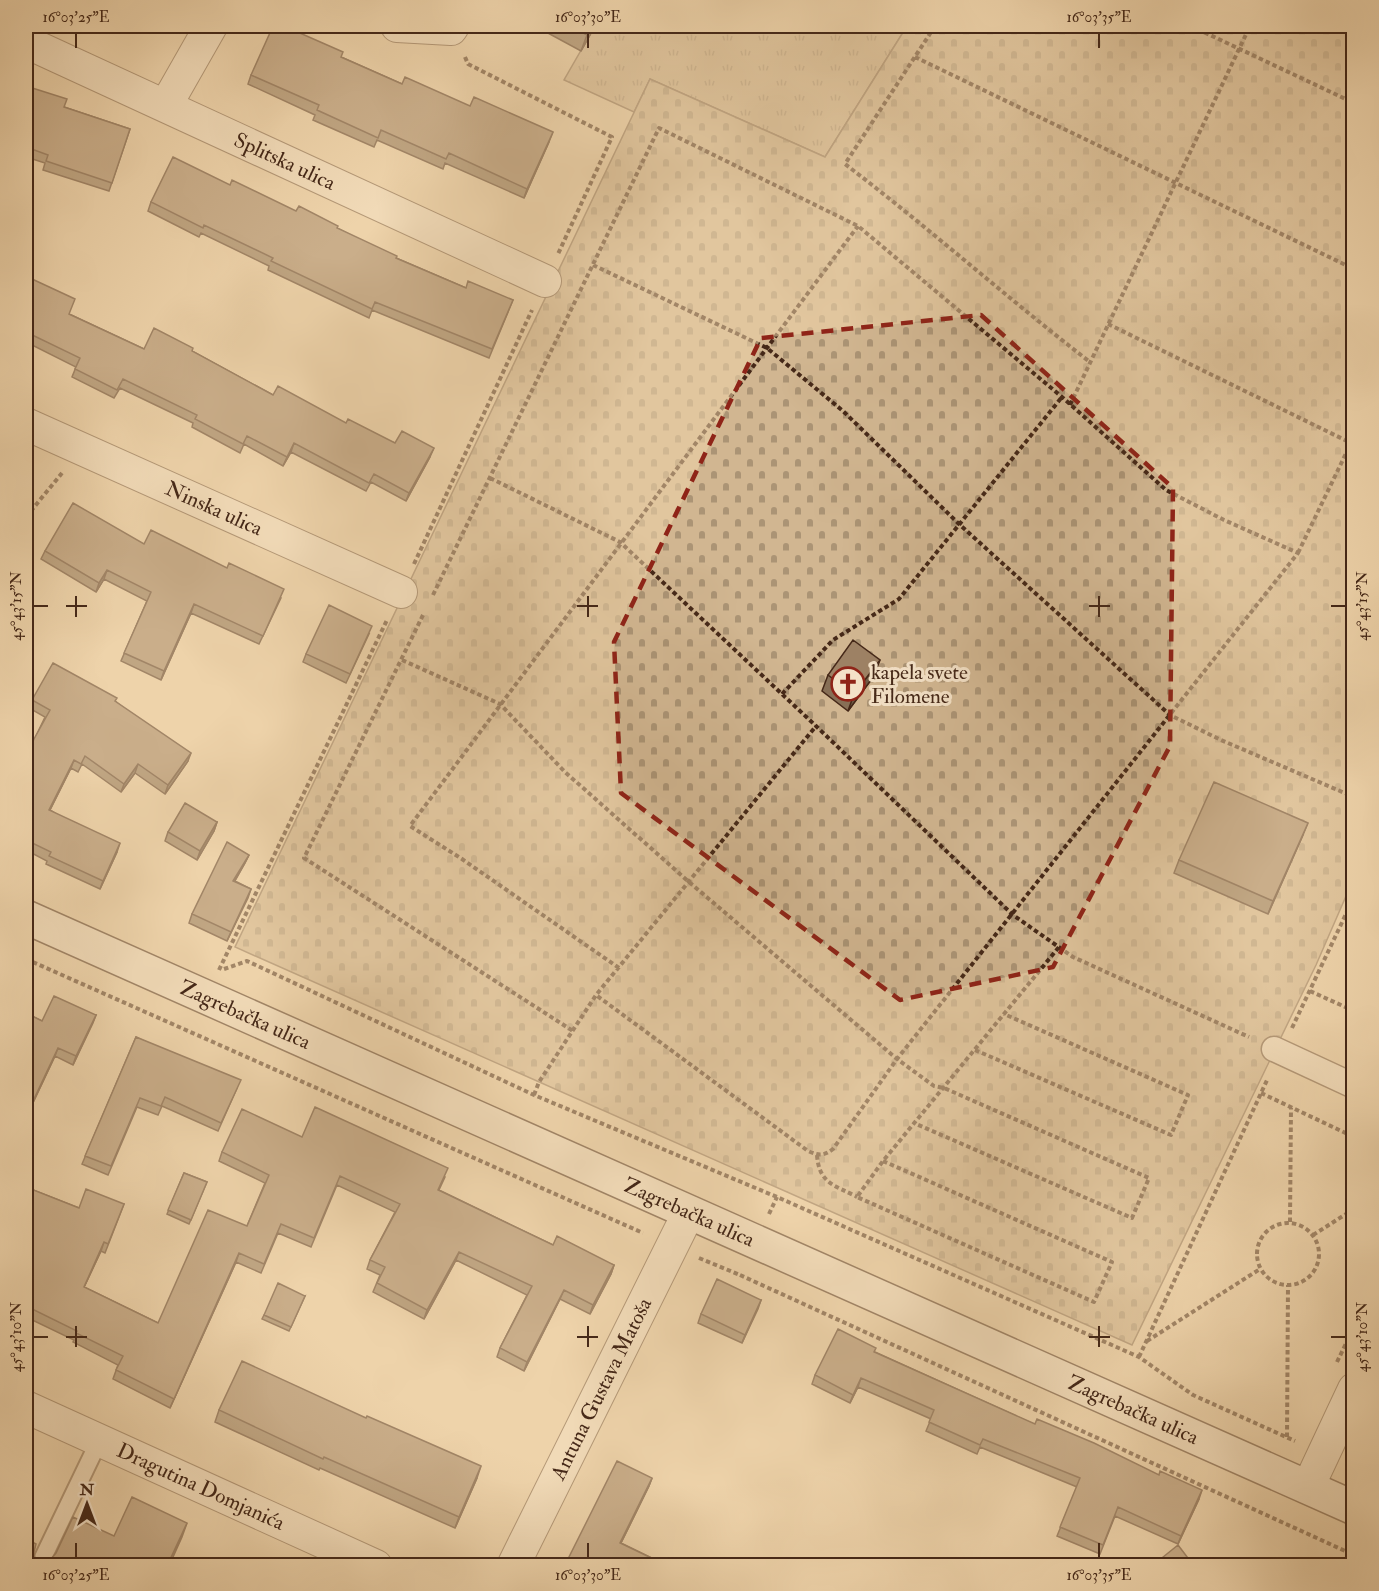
<svg xmlns="http://www.w3.org/2000/svg" width="1379" height="1591" viewBox="0 0 1379 1591" font-family="'IM FELL Double Pica',serif">
	<style>
		.grass { fill: url(#grass-tufts); stroke: #8b6f54; stroke-width: 1.5 }
		.cemetery { fill: url(#cemetery-stones); stroke: #8b6f54; stroke-width: 1.5 }
		.lines { fill: none; stroke-linecap: round; stroke-linejoin: round }
		.service-casing { stroke: #6f533c; stroke-width: 20 }
		.pedestrian-casing { stroke: #6f533c; stroke-width: 27 }
		.minor-casing { stroke: #6f533c; stroke-width: 34 }
		.secondary-casing { stroke: #452818; stroke-width: 36 }
		.path { stroke: #452818; stroke-width: 4; stroke-dasharray: 4.5 3; stroke-linecap: butt }
		.service { stroke: #f4e2c8; stroke-width: 16 }
		.pedestrian { stroke: #f4e2c8; stroke-width: 24 }
		.minor { stroke: #f4e2c8; stroke-width: 32 }
		.secondary { stroke: #f4e2c8; stroke-width: 33 }
		.wall { fill: #876f56; stroke: #452818; stroke-width: 1.5 }
		.shaded-wall { fill: #6e5a46; stroke: #452818; stroke-width: 1.5 }
		.building { fill: #9d8164; stroke: #452818; stroke-width: 1.5 }
		.marked { fill: none; stroke: #8f2418; stroke-width: 4.5; stroke-dasharray: 12 8; stroke-linejoin: round }
		.ticks { fill: none; stroke: #452818; stroke-width: 2 }
		.labels { text-anchor: middle; dominant-baseline: central; stroke-width: 6; stroke-linejoin: round; paint-order: stroke }
		.street-label { font-size: 21px; fill: #452818; stroke: #f4e2c8 }
		.poi-label { font-size: 21px; fill: #452818; stroke: #f4e2c8; text-anchor: start }
		.neatline { fill: none; stroke: #452818; stroke-width: 2 }
		.ticks-label { font-size: 15px; text-anchor: middle; fill: #452818 }
	</style>
	<defs>
		<pattern id="grass-tufts" width="24" height="20" patternUnits="userSpaceOnUse" patternTransform="scale(1.5)"><rect width="24" height="20" fill="#d1b691"/><path d="M3 7l-1-3M5 7V3M7 7l1-3M15 17l-1-3M17 17v-4M19 17l1-3" fill="none" stroke="#ab9475"/></pattern>
		<pattern id="cemetery-stones" width="16" height="16" patternUnits="userSpaceOnUse" patternTransform="scale(1.5)"><rect width="16" height="16" fill="#d1b691"/><path d="M2 7V4a2 2 0 0 1 4 0v3zM10 15v-3a2 2 0 0 1 4 0v3z" fill="#ab9475"/></pattern>
	</defs>
	<rect width="100%" height="100%" fill="#eed3aa"/>
	<filter id="stains"><feTurbulence type="fractalNoise" baseFrequency=".00333" numOctaves="4"/><feColorMatrix values="0 0 0 0 .2 0 0 0 0 .09 0 0 0 0 .02 0 0 0 .5 -.17"/></filter>
	<radialGradient id="worn" r=".72"><stop offset=".6" stop-color="#630" stop-opacity="0"/><stop offset="1" stop-color="#630" stop-opacity=".3"/></radialGradient>
	<path class="grass" d="M595,26H907L825,157L650,79L634,112L564,80Z"/>
	<path class="cemetery" d="M907,26H1353V880L1316,965L1132,1345L235,947L650,79L825,157Z"/>
	<g class="lines">
		<defs>
			<path id="service" d="M39,1566L99,1441"/>
			<path id="pedestrian" d="M1274,1049L1354,1086"/>
			<g id="minor">
				<path d="M397,26L451,29L453,26"/>
				<path id="s1" d="M26,42L545,281"/>
				<path d="M166,105L211,26"/>
				<path id="s2" d="M26,424L401,592"/>
				<path id="s3" d="M26,1407L376,1566"/>
				<path d="M1308,1487L1354,1389"/>
				<path id="s4" d="M513,1566L689,1212"/>
			</g>
			<g id="secondary">
				<path id="s5" d="M26,917L1354,1508"/>
			</g>
		</defs>
		<use href="#service" class="service-casing"/>
		<use href="#pedestrian" class="pedestrian-casing"/>
		<use href="#minor" class="minor-casing"/>
		<use href="#secondary" class="secondary-casing"/>
		<path class="path" d="M935,26L845,164C929,228 1007,298 1090,362
			M1191,26L1354,103
			M465,57L468,64L612,137L558,254
			M915,57L1354,269
			M593,265L767,348L843,411L959,524L1170,715L1221,740L1354,797
			M1108,324L1351,443L1354,437
			M1070,405L1250,26
			M490,478L620,542L816,726L1013,915L1073,957L1249,1037
			M26,517L62,473
			M1298,553L1351,443L1354,444
			M414,564L532,310
			M433,595L659,128L858,226L1062,397L1166,490L1224,520L1298,553L897,1059L833,1149C824,1156 819,1156 808,1151L596,995
			M423,615L304,858L573,1031
			M402,660L500,704L565,772L689,882L897,1059L934,1086L944,1088L1149,1178L1132,1218L914,1123
			M782,694L833,640L899,599L1062,397
			M26,959L643,1233
			M619,968L462,859L410,826L858,226
			M224,969L247,961L534,1095L777,1197L1139,1357L1193,1395L1295,1441
			M219,970L387,620
			M1310,991L1354,1011
			M1292,1028L1354,897
			M975,1050L1171,1135L1188,1095L1004,1014
			M1261,1093L1354,1137
			M534,1095L539,1082L596,995L816,726
			M817,1155C819,1184 835,1185 857,1197
			M883,1161L1112,1262L1094,1302L857,1197L883,1161L1059,947
			M769,1214L777,1197
			M1290,1222L1291,1108
			M1257 1254a31 31 0 1 1 62 0a31 31 0 1 1-62 0Z
			M1313,1235L1354,1209
			M699,1258L740,1275
			M740,1275L1354,1555
			M1147,1341L1260,1269
			M1139,1357L1268,1078
			M1337,1362L1354,1327
			M1287,1437L1288,1285"/>
		<use href="#service" class="service"/>
		<use href="#pedestrian" class="pedestrian"/>
		<use href="#minor" class="minor"/>
		<use href="#secondary" class="secondary"/>
	</g>
	<path class="wall" d="M535,26H595L581,51Z
		M341,57L402,84L549,142L524,198L445,163L443,169L377,140L374,147L313,120L315,115L248,84L251,75Z
		M26,86L64,107L130,129L109,191L43,170L45,163L26,157Z
		M230,185L337,228L396,258L466,288L513,300L489,358L372,310L369,318L268,270L269,266L201,233L199,237L148,211L151,202Z
		M26,285L69,314L144,349L192,351L273,395L430,457L406,501L371,482L366,491L291,452L283,466L244,444L240,453L192,427L193,423L120,388L114,398L72,377L76,367L26,342Z
		M144,544L281,598L259,644L191,613L161,680L121,661L147,601L104,579L96,592L41,559L45,551Z
		M369,634L346,683L303,662L306,654Z
		M828,675L874,676L848,711L822,691Z
		M32,700L115,701L188,761L165,794L135,773L121,792L82,764L78,772L71,768L50,810L117,852L100,889L46,864L47,861L26,850V757L45,717L29,708Z
		M217,822L214,831L197,860L165,841L168,832Z
		M1303,835L1268,914L1174,873L1179,860Z
		M249,855L245,863L235,881L251,889L227,941L189,923L192,914Z
		M26,1013L42,1021L96,1015L73,1065L55,1056L30,1109L26,1107Z
		M136,1037L237,1088L218,1131L162,1106L158,1115L137,1107L108,1175L82,1164Z
		M302,1137L445,1177L439,1190L553,1245L614,1265L611,1274L590,1314L560,1299L524,1371L497,1357L500,1348L527,1295L456,1260L424,1319L373,1292L380,1275L367,1269L370,1260L395,1212L337,1185L311,1247L278,1233L261,1273L236,1262L170,1408L113,1379L118,1365L73,1342L74,1340L26,1317V1187L79,1208L124,1204L105,1253L101,1251L84,1287L158,1323L247,1226L265,1183L219,1161L222,1152Z
		M184,1173L207,1182L189,1224L167,1214Z
		M305,1296L289,1331L262,1319L264,1315Z
		M761,1300L742,1343L698,1323L701,1314Z
		M875,1352L1199,1499L1178,1544L1115,1516L1100,1554L1057,1536L1077,1487L980,1447L977,1454L926,1431L931,1419L858,1387L850,1403L812,1384L815,1375Z
		M219,1410L366,1418L477,1478L455,1528L320,1468L319,1470L215,1422Z
		M652,1478L649,1486L621,1543L668,1566H566L568,1559Z"/>
	<path class="shaded-wall" d="M592,26H595L581,51L587,35Z
		M553,132L549,142L524,198L527,189Z
		M294,443L291,452L283,466L287,457Z
		M434,448L430,457L406,501L409,493Z
		M107,570L104,579L96,592L99,583Z
		M194,604L191,613L161,680L164,671Z
		M880,660L874,676L848,711L854,694Z
		M191,753L188,761L165,794L168,785Z
		M74,760L71,768L46,818L49,810Z
		M138,764L135,773L121,792L124,784Z
		M217,822L214,831L197,860L200,851Z
		M1308,823L1303,835L1268,914L1273,901Z
		M120,843L117,852L100,889L103,881Z
		M249,855L245,863L230,889L233,881Z
		M251,889L248,898L227,941L231,932Z
		M96,1015L93,1023L73,1065L76,1056Z
		M58,1048L55,1056L30,1109L33,1101Z
		M104,1242L101,1251L80,1296Z
		M459,1252L456,1260L424,1319L427,1310Z
		M239,1253L236,1262L170,1408L174,1399Z
		M614,1265L611,1274L590,1314L593,1305Z
		M564,1290L560,1299L524,1371L527,1362Z
		M761,1300L758,1309L742,1343L745,1335Z
		M861,1378L858,1387L850,1403L853,1395Z
		M481,1466L477,1478L455,1528L459,1517Z
		M652,1478L649,1486L617,1551L620,1543Z
		M1202,1490L1199,1499L1178,1544L1181,1536Z
		M187,1523L182,1537L169,1566H167Z"/>
	<path class="building" d="M273,26H284L343,52L341,57L402,84L405,77L470,106L474,97L553,132L527,189L449,153L446,159L381,130L378,138L317,110L319,105L251,75Z
		M570,26H592L587,35Z
		M26,86L67,99L64,107L130,129L112,183L46,161L48,155L26,147Z
		M173,157L230,185L232,180L296,211L299,206L338,226L337,228L397,256L396,258L466,288L468,281L513,300L492,349L375,302L372,309L271,261L273,258L204,225L203,228L151,202Z
		M32,279L75,299L69,314L144,349L154,328L193,348L192,351L273,395L278,386L346,423L348,419L395,443L402,431L434,448L409,493L374,474L369,483L294,443L287,457L247,436L243,444L195,419L197,415L123,379L117,390L75,369L80,358L26,332V285L29,287Z
		M73,503L144,544L151,530L227,568L229,563L284,589L263,636L194,604L164,671L124,653L151,592L107,570L99,583L45,551Z
		M329,605L372,626L350,674L306,654Z
		M853,640L880,660L854,694L828,675Z
		M53,663L117,698L115,701L191,753L168,785L138,764L124,784L85,756L81,764L74,760L49,810L120,843L103,881L49,856L51,852L26,840V757L34,739L50,710L32,700Z
		M1214,782L1308,823L1273,901L1179,860Z
		M185,803L217,822L200,851L168,832Z
		M227,842L249,855L233,881L251,889L231,932L192,914Z
		M54,996L96,1015L76,1056L58,1048L33,1101L26,1098V1013L42,1021Z
		M136,1037L241,1080L221,1123L165,1097L161,1106L140,1098L111,1166L85,1156Z
		M315,1107L448,1168L438,1190L553,1245L557,1236L614,1265L593,1305L564,1290L527,1362L500,1348L532,1286L459,1252L427,1310L377,1283L385,1267L370,1260L400,1204L340,1176L314,1238L281,1224L264,1264L239,1253L174,1399L116,1370L123,1356L76,1333L77,1331L26,1306V1187L79,1208L86,1189L124,1204L108,1244L104,1242L84,1287L158,1323L208,1210L247,1226L269,1175L222,1152L242,1109L302,1137Z
		M184,1173L207,1182L191,1220L168,1210Z
		M717,1279L761,1300L745,1335L701,1314Z
		M278,1283L305,1296L291,1327L264,1315Z
		M838,1329L876,1348L874,1352L1035,1424L1037,1419L1094,1443L1159,1475L1160,1471L1202,1490L1181,1536L1118,1507L1103,1545L1060,1527L1080,1478L983,1439L980,1445L929,1422L934,1410L861,1378L853,1395L815,1375Z
		M242,1361L366,1418L367,1416L481,1466L459,1517L324,1457L323,1459L219,1410Z
		M617,1461L652,1478L620,1543L668,1566H581L568,1559Z
		M132,1497L187,1523L167,1566H26V1539L36,1544L34,1552L35,1558L39,1561L45,1562L50,1560L56,1553L73,1517L114,1536Z
		M1178,1545L1194,1566H1152Z"/>
	<path d="M0 0H1379V1591H0ZM981,315L1173,488L1170,746L1053,967L900,1000L621,793L614,642L761,338Z" fill="#eed3aa" fill-opacity=".55" fill-rule="evenodd"/>
	<path class="marked" d="M981,315L1173,488L1170,746L1053,967L900,1000L621,793L614,642L761,338Z"/>
	<path class="ticks" d="M76,33V48M588,33V48M1099,33V48M76,596V617M588,596V617M1099,596V617M33,606H48M66,606H87M577,606H598M1089,606H1110M1331,606H1346M76,1326V1347M588,1326V1347M1099,1326V1347M33,1337H48M66,1337H87M577,1337H598M1089,1337H1110M1331,1337H1346M76,1543V1558M588,1543V1558M1099,1543V1558"/>
	<defs>
		<symbol id="church-ring" viewBox="-11 -11 22 22"><circle r="9.5" fill="#f4e2c8" stroke="#8f2418" stroke-width="1.5"/><path d="M-1.2-6h2.4v3.5h3.3v2.4h-3.3V6h-2.4V-.1h-3.3v-2.4h3.3Z" fill="#8f2418"/></symbol>
	</defs>
	<g fill-rule="evenodd">
		<use href="#church-ring" x="829" y="665" width="38" height="38"/>
	</g>
	<g class="labels">
		<g class="street-label">
			<text stroke="none"><textPath href="#s1" startOffset="285">Splitska ulica</textPath></text>
			<text stroke="none"><textPath href="#s2" startOffset="206">Ninska ulica</textPath></text>
			<text stroke="none"><textPath href="#s5" startOffset="240">Zagrebačka ulica</textPath></text>
			<text stroke="none"><textPath href="#s5" startOffset="726">Zagrebačka ulica</textPath></text>
			<text stroke="none"><textPath href="#s4" startOffset="198">Antuna Gustava Matoša</textPath></text>
			<text stroke="none"><textPath href="#s5" startOffset="1212">Zagrebačka ulica</textPath></text>
			<text stroke="none"><textPath href="#s3" startOffset="192">Dragutina Domjanića</textPath></text>
		</g>
		<g class="poi-label">
			<text x="871" y="672">kapela svete<tspan x="871" dy="24">Filomene</tspan></text>
		</g>
	</g>
	<rect width="1379" height="1591" fill="none" stroke="#eed3aa" stroke-width="66"/>
	<g transform="translate(87 1504)" stroke="#f4e2c8" stroke-width="4.5" paint-order="stroke">
	<path d="M0-4.5L10 22L0 15L-10 22Z" fill="#452818"/>
	<text y="-9" font-size="16" font-weight="bold" text-anchor="middle" fill="#452818">N</text>
	</g>
	<rect x="33" y="33" width="1313" height="1525" class="neatline"/>
	<g class="ticks-label">
		<text x="76" y="22">16°03'25"E</text>
		<text x="588" y="22">16°03'30"E</text>
		<text x="1099" y="22">16°03'35"E</text>
		<text transform="translate(16 606) rotate(-90)" y="5">45°43'15"N</text>
		<text transform="translate(1362 606) rotate(-90)" y="5">45°43'15"N</text>
		<text transform="translate(16 1337) rotate(-90)" y="5">45°43'10"N</text>
		<text transform="translate(1362 1337) rotate(-90)" y="5">45°43'10"N</text>
		<text x="76" y="1580">16°03'25"E</text>
		<text x="588" y="1580">16°03'30"E</text>
		<text x="1099" y="1580">16°03'35"E</text>
	</g>
	<rect width="100%" height="100%" filter="url(#stains)"/>
	<rect width="100%" height="100%" fill="url(#worn)"/>
</svg>
